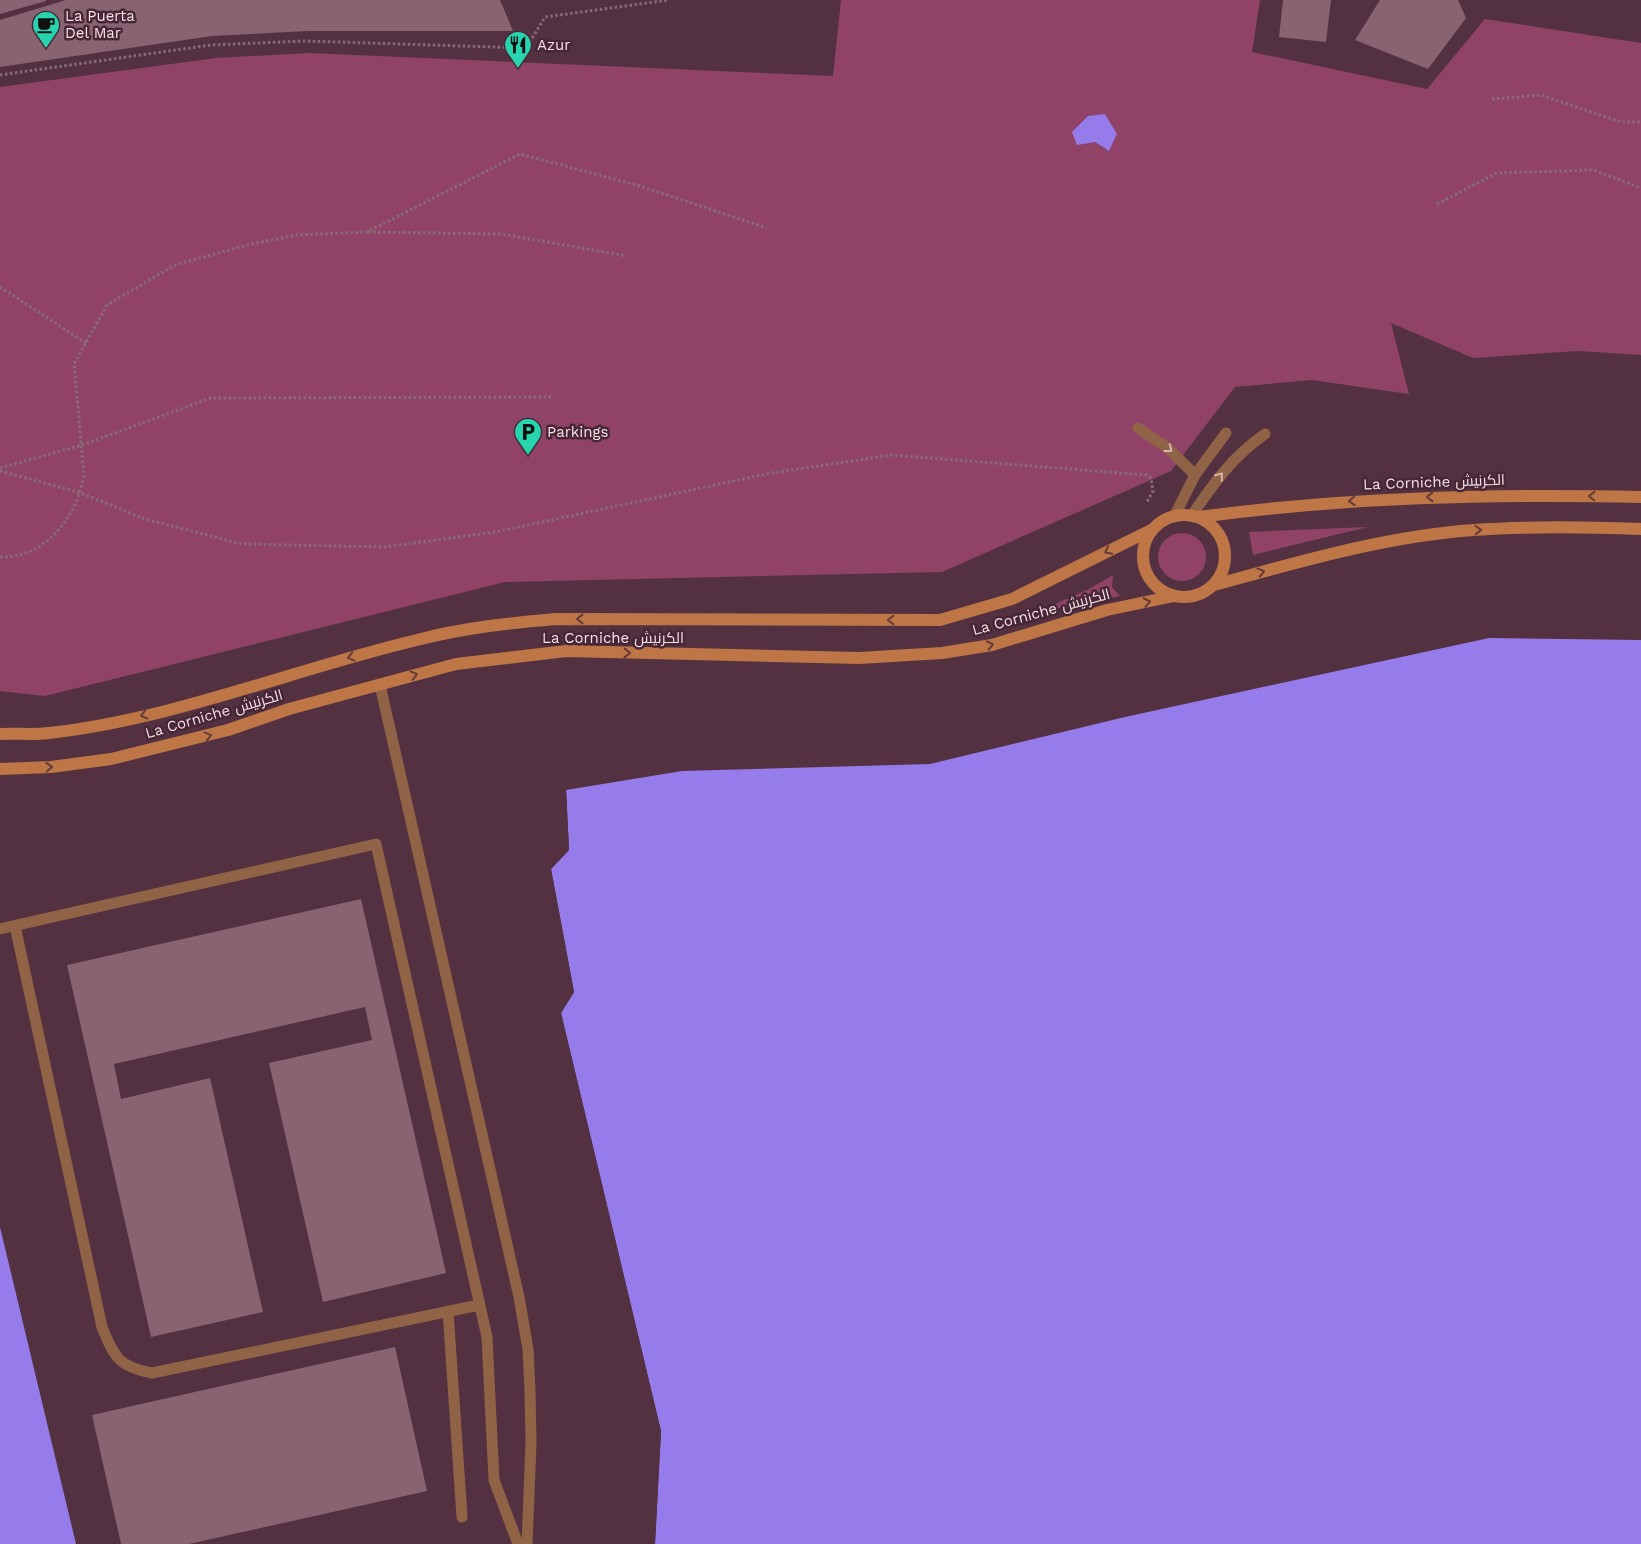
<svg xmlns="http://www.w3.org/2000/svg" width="1641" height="1544" viewBox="0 0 1641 1544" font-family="'Work Sans',Cairo,sans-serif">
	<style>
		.green { fill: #904367; fill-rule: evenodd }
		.water { fill: #967beb }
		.pier { fill: #533140 }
		.building { fill: #886372 }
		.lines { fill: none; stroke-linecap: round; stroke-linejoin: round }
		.path { stroke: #886b77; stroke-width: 3; stroke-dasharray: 2.5 2.5; stroke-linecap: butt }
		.lane { stroke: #916346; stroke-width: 11 }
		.secondary { stroke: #be7646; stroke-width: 12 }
		.oneway { stroke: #d3b5b0 }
		.oneway2 { stroke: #653b39 }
		.labels { text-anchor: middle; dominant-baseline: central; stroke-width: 5; stroke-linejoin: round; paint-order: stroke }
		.poi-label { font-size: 15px; fill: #f6e1e9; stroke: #472735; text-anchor: start }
		.street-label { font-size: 15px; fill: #f6e1e9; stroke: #472735 }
	</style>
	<rect width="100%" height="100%" fill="#533140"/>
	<path class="green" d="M841,0H1260L1252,52L1427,89L1485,19L1641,43V355L1578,351L1473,358L1391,323L1409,394L1312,380L1235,387L1171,471L942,572L505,582L45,696L0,691V87L216,58L310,53L833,76ZM1117,134L1109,151L1095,142Z
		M1368,527L1253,555L1249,532Z
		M1158 557a24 24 0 1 1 48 0a24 24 0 1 1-48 0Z
		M1113,575L1112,587L1120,596L1035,613L1089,589Z"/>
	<path class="water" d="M1105,114L1117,134L1109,151L1095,142L1077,145L1072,132L1088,116Z
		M1489,638L1641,640V1544H655L661,1431L561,1013L574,992L551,869L569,850L566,790L682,771L930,764L1125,717Z
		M0,1227L76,1544H0Z"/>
	<path class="pier" d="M566,787L569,850L551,869L574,992L561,1013L661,1431L655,1544H653L658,1432L558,1013L571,992L548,869L566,849L563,790Z"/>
	<path class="building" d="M0,0H46V1L0,14Z
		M66,0H500L513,31H308L212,36L0,67V20Z
		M1283,0H1331L1326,42L1279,37Z
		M1380,0H1458L1466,18L1428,69L1355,40Z
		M361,899L446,1273L323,1302L269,1063L372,1040L365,1007L114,1064L121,1099L210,1078L263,1312L151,1337L67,965Z
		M395,1347L427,1491L189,1544H121L92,1415Z"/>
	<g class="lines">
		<path class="path" d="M0,75L211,45L305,41L526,48L545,17L669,0
			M1492,99L1541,95L1621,122H1641
			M1437,204L1497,173L1593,170L1641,188
			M368,232L501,234L627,256
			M0,287L86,343
			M0,468L82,445L211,398L551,397
			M0,471L81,493L145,519L242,544L385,547L495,532L771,473L892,455L1146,475L1151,478L1153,491L1147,502
			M0,557C46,558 77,517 84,475L74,364L107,305L175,265L251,244L297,235L367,232L520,154L640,186L767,228"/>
		<path class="lane" d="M1138,428L1169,449L1195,475
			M1175,515L1195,475L1226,433
			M1192,515C1214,483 1232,457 1265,434
			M380,685L519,1297L528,1349L530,1391L531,1443L527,1544
			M15,926L102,1327C114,1357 119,1367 152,1373L479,1305
			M0,929L376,844L487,1337L494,1480L518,1544
			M448,1311L462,1517"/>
		<path class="secondary" d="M1143 556a41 41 0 1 1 82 0a41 41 0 1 1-82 0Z
			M1199,517C1346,497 1493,494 1641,497
			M1214,585C1299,562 1386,536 1474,530C1529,526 1586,527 1641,529
			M0,734C16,733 33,735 49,733C175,719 294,669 417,640C462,628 509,623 556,619L940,620L1012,599L1151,530
			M0,769L51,767L111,759L228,730L289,709L456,664L566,651L859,658L942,653L992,645L1107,610L1174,596"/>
	</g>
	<defs><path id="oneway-chevron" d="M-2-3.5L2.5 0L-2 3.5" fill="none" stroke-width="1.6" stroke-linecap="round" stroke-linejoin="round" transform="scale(1.25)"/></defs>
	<g class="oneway">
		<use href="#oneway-chevron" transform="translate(1169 449) rotate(37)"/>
		<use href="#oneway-chevron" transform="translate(1220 476) rotate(-51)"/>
	</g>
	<g class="oneway2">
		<use href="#oneway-chevron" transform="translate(1592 496) rotate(-179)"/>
		<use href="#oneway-chevron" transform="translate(1430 497) rotate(179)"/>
		<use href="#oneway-chevron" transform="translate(1352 501) rotate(176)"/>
		<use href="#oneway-chevron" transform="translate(1478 530) rotate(-3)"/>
		<use href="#oneway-chevron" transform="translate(1108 551) rotate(152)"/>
		<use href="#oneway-chevron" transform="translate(1261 572) rotate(-15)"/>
		<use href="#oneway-chevron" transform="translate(1147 602) rotate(-12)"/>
		<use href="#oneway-chevron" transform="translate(580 619) rotate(-180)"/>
		<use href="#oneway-chevron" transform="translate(891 620) rotate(-180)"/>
		<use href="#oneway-chevron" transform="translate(990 645) rotate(-12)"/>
		<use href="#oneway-chevron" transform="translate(627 653) rotate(1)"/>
		<use href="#oneway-chevron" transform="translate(351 657) rotate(165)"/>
		<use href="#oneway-chevron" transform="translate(414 675) rotate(-15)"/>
		<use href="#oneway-chevron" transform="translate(144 715) rotate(166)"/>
		<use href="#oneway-chevron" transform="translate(208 736) rotate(-15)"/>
		<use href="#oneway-chevron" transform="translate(49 767) rotate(-4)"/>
	</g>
	<defs>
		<symbol id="cafe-pin" viewBox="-11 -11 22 30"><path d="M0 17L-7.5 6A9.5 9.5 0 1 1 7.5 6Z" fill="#26d5ae" stroke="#472735"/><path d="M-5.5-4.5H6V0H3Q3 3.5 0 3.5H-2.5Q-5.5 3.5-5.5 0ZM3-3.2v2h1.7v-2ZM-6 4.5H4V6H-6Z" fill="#111"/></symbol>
		<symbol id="restaurant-pin" viewBox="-11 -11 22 30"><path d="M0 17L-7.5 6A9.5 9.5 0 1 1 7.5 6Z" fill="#26d5ae" stroke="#472735"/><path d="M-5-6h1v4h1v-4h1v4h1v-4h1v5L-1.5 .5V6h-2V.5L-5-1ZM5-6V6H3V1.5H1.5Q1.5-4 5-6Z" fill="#111"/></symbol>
		<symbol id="parking-pin" viewBox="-11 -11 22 30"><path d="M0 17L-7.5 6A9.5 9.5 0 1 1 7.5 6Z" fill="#26d5ae" stroke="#472735"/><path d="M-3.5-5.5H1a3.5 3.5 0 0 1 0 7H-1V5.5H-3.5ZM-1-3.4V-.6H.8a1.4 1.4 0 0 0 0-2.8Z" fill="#111"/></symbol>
	</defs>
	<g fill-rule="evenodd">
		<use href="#cafe-pin" x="30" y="9" width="32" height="43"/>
		<use href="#restaurant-pin" x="502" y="29" width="32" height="43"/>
		<use href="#parking-pin" x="512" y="416" width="32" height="43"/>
	</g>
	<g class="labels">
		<g class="poi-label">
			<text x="65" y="16">La Puerta<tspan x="65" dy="17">Del Mar</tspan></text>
			<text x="537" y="45">Azur</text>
			<text x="547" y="432">Parkings</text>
		</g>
		<g class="street-label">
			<text transform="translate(1434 482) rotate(-2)">La Corniche الكرنيش</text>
			<text transform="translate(1041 612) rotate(-15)">La Corniche الكرنيش</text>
			<text x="613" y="638">La Corniche الكرنيش</text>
			<text transform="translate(214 714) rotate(-16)">La Corniche الكرنيش</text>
		</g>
	</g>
</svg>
